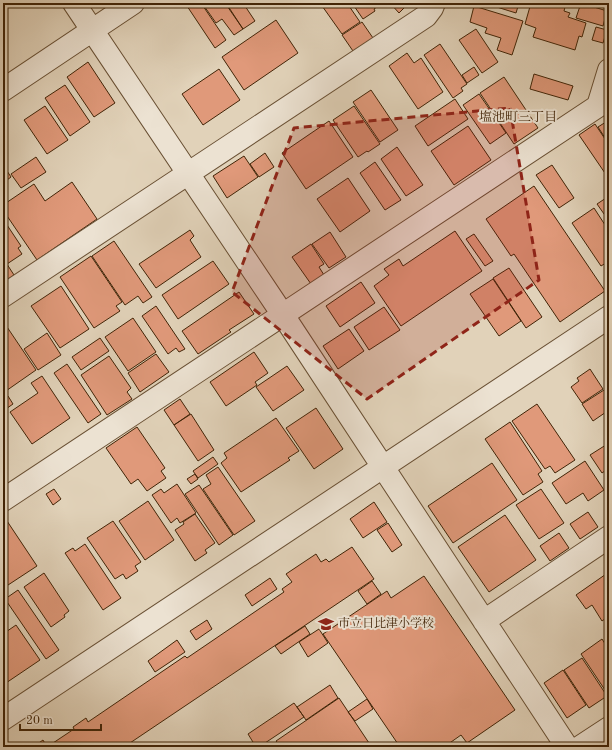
<svg xmlns="http://www.w3.org/2000/svg" width="612" height="750" viewBox="0 0 612 750" font-family="'Old Standard TT','Noto Serif JP',serif">
	<style>
		.building { fill: #e0997a; stroke: #412407 }
		.lines { fill: none; stroke-linecap: round; stroke-linejoin: round }
		.minor-casing { stroke: #695034; stroke-width: 24 }
		.minor { stroke: #ece2d2; stroke-width: 22 }
		.marked { fill: #8f2418; fill-opacity: 0.2; stroke: #8f2418; stroke-width: 3; stroke-dasharray: 8 5; stroke-linejoin: round }
		.labels { text-anchor: middle; dominant-baseline: central; stroke-width: 4; stroke-linejoin: round; paint-order: stroke }
		.poi-label { font-size: 12px; fill: #412407; stroke: #ece2d2; text-anchor: start }
		.neighbourhood-label { font-size: 13px; fill: #412407; stroke: #ece2d2 }
	</style>
	<rect width="100%" height="100%" fill="#e1d2b9"/>
	<filter id="stains"><feTurbulence type="fractalNoise" baseFrequency=".005" numOctaves="4"/><feColorMatrix values="0 0 0 0 .2 0 0 0 0 .09 0 0 0 0 .02 0 0 0 .5 -.17"/></filter>
	<radialGradient id="worn" r=".72"><stop offset=".6" stop-color="#630" stop-opacity="0"/><stop offset="1" stop-color="#630" stop-opacity=".3"/></radialGradient>
	<path class="building" d="M185,3H201L226,40L215,48Z
		M202,3H225L243,29L234,35L222,19L216,23Z
		M226,3H243L255,21L243,29Z
		M320,3H347L360,22L342,34Z
		M352,3H380L381,4L374,9L375,11L363,19Z
		M390,3H409L399,13Z
		M484,3H519L516,13Z
		M531,3H566L564,11L570,13L568,17L586,23L582,37L579,36L575,50L533,37L536,28L525,24Z
		M581,3L607,11L603,26L576,18Z
		M474,6L523,21L512,55L497,50L501,38L485,33L487,28L470,22Z
		M276,20L298,53L244,90L222,57Z
		M362,22L373,38L353,51L342,35Z
		M596,27L607,30L603,43L592,40Z
		M476,29L498,62L482,73L459,40Z
		M440,44L467,84L461,88L463,91L453,98L424,55Z
		M407,53L414,63L421,58L443,92L418,109L389,66Z
		M88,62L115,103L94,117L67,77Z
		M474,67L479,75L467,83L462,75Z
		M219,69L240,100L203,125L182,94Z
		M534,74L573,86L568,100L530,89Z
		M504,77L538,128L514,144L480,93Z
		M65,85L90,122L70,136L45,98Z
		M371,90L398,130L380,142L353,102Z
		M479,94L506,133L490,144L463,105Z
		M455,99L468,119L428,146L415,126Z
		M45,106L68,140L47,154L24,120Z
		M354,106L380,144L368,152L367,151L358,157L333,120Z
		M609,120V144L598,127Z
		M329,121L353,157L306,189L282,153Z
		M595,124L609,145V179L579,135Z
		M468,126L491,160L454,185L431,151Z
		M397,147L423,185L406,196L381,159Z
		M265,153L274,167L259,177L250,164Z
		M244,156L258,177L227,198L213,176Z
		M36,157L46,172L21,188L11,174Z
		M375,162L401,200L385,210L360,173Z
		M3,165L11,177L3,183Z
		M552,165L574,198L559,208L536,175Z
		M348,178L370,211L340,232L317,199Z
		M72,182L97,219L37,260L3,210V205L34,184L45,201Z
		M534,186L605,291L560,322L514,254L511,256L486,219Z
		M609,196V221L597,204Z
		M594,208L609,231V261L601,266L572,223Z
		M3,219L21,246L18,248L22,254L7,264L3,258Z
		M190,230L194,236L190,240L201,257L156,288L139,264Z
		M455,231L482,271L401,326L374,286L389,275L384,269L399,259L403,266Z
		M330,232L346,257L329,268L312,244Z
		M474,234L493,261L485,266L466,239Z
		M114,241L152,297L143,303L138,296L125,305L92,256Z
		M311,244L324,264L319,267L324,275L311,284L292,257Z
		M91,256L122,302L116,306L120,311L94,328L60,277Z
		M3,258L14,275L3,283Z
		M213,261L229,284L178,319L162,295Z
		M509,268L542,317L526,328L493,278Z
		M493,279L521,321L499,336L470,294Z
		M361,282L375,303L340,327L326,306Z
		M61,286L89,329L60,348L31,306Z
		M239,292L254,314L229,330L231,332L198,354L182,331Z
		M156,306L185,349L179,352L176,348L168,354L142,316Z
		M384,307L400,330L369,350L354,327Z
		M133,318L156,352L128,371L105,337Z
		M3,321L36,370L3,393Z
		M349,329L364,351L338,369L323,346Z
		M47,333L61,355L38,370L24,349Z
		M100,338L109,351L81,370L72,357Z
		M254,352L268,373L255,382L257,385L226,406L210,382Z
		M156,354L169,372L140,392L128,373Z
		M109,356L131,388L127,392L132,399L107,415L81,375Z
		M67,364L101,414L88,423L54,373Z
		M287,366L304,390L273,411L256,387Z
		M590,369L603,389L582,403L571,387L579,381L577,378Z
		M42,376L70,418L32,444L10,412L38,393L31,383Z
		M604,390L609,398V410L593,421L582,404Z
		M8,396L13,404L3,411V399Z
		M180,399L190,414L174,425L164,410Z
		M537,404L575,460L555,473L550,466L545,469L512,421Z
		M316,408L343,449L314,469L286,428Z
		M191,414L214,450L198,461L174,425Z
		M276,418L299,451L288,458L290,460L241,492L221,463L227,458L224,453Z
		M510,422L542,471L538,474L543,482L523,495L485,439Z
		M137,427L165,468L161,471L166,478L147,491L138,479L131,484L106,448Z
		M609,443V468L602,473L590,455Z
		M213,457L218,464L198,478L193,471Z
		M585,461L604,490L588,501L583,493L566,504L552,483Z
		M492,463L517,500L453,543L428,506Z
		M218,467L255,521L234,535L203,489L211,484L206,475Z
		M195,474L198,479L191,484L187,479Z
		M177,484L196,513L180,523L177,518L171,523L152,495L161,489L164,493Z
		M199,485L233,535L219,545L185,494Z
		M54,489L61,499L53,505L46,494Z
		M541,489L564,523L539,539L516,505Z
		M148,501L174,540L145,560L119,521Z
		M374,502L387,522L363,538L350,519Z
		M588,512L598,527L580,539L570,524Z
		M195,514L215,543L205,550L207,553L195,561L175,530L184,524L183,522Z
		M505,515L536,560L489,592L458,547Z
		M7,521L37,566L5,587L3,585V524Z
		M113,521L141,562L135,566L138,571L126,579L123,574L115,579L87,538Z
		M388,523L402,545L392,552L377,530Z
		M559,533L569,548L550,561L540,546Z
		M85,544L121,598L103,610L65,553L73,548L75,551Z
		M352,547L374,579L124,747H33L43,740L47,747L74,729L73,727L86,718L88,722L185,656L187,658L284,592L282,589L292,582L286,574L316,554L321,562L326,559L329,562Z
		M609,572V616L602,621L592,605L586,609L576,595Z
		M44,573L69,611L64,615L65,617L51,627L24,587Z
		M424,576L515,710L467,743L461,735L444,747H400L323,634L387,591L391,598Z
		M270,578L277,589L252,606L245,595Z
		M372,581L381,594L367,604L358,591Z
		M18,590L59,650L46,659L5,599Z
		M207,620L212,629L196,640L190,631Z
		M16,625L40,660L3,685V634Z
		M305,626L310,634L281,654L275,646Z
		M319,629L328,643L308,657L299,642Z
		M602,639L609,650V692L607,693L581,654Z
		M177,640L185,652L155,672L148,661Z
		M582,658L607,696L589,708L564,670Z
		M563,670L586,705L567,718L544,683Z
		M330,685L338,698L306,720L297,707Z
		M339,698L371,746L281,747L276,741Z
		M367,699L373,709L355,721L348,712Z
		M294,703L304,717L259,747H256L248,734Z"/>
	<g class="lines">
		<defs>
			<path id="minor" d="M74,3L283,315L567,747
				M3,90L133,3
				M3,296L426,16L432,8L434,3
				M3,500L598,106L609,70
				M484,621L609,537
				M3,719L609,317
				M580,747L609,728"/>
		</defs>
		<use href="#minor" class="minor-casing"/>
		<use href="#minor" class="minor"/>
	</g>
	<path class="marked" d="M510,108L539,280L367,399L232,292L294,128Z"/>
	<defs>
		<symbol id="school-bare" viewBox="-9 -9 18 18"><path d="M0-5L7-2L0 1L-7-2ZM-4 1L0 2.5L4 1V4Q0 6-4 4Z" fill="#8f2418" stroke="#ece2d2" stroke-width="2.5" paint-order="stroke"/></symbol>
	</defs>
	<g fill-rule="evenodd">
		<use href="#school-bare" x="315" y="613" width="22" height="22"/>
	</g>
	<g class="labels">
		<g class="poi-label">
			<text x="338" y="624">市立日比津小学校</text>
		</g>
		<g class="neighbourhood-label">
			<text x="518" y="117">塩池町三丁目</text>
		</g>
	</g>
	<rect width="612" height="750" fill="none" stroke="#e1d2b9" stroke-width="16"/>
	<rect x="4" y="4" width="604" height="742" fill="none" stroke="#412407" stroke-width="2"/>
	<rect x="8" y="8" width="596" height="734" fill="none" stroke="#412407"/>
	<path d="M20 724v6h81v-6" fill="none" stroke="#412407" stroke-width="2"/>
	<text x="26" y="724" font-size="12" fill="#412407" stroke="#ece2d2" stroke-width="3" paint-order="stroke">20 m</text>
	<rect width="100%" height="100%" filter="url(#stains)"/>
	<rect width="100%" height="100%" fill="url(#worn)"/>
</svg>
